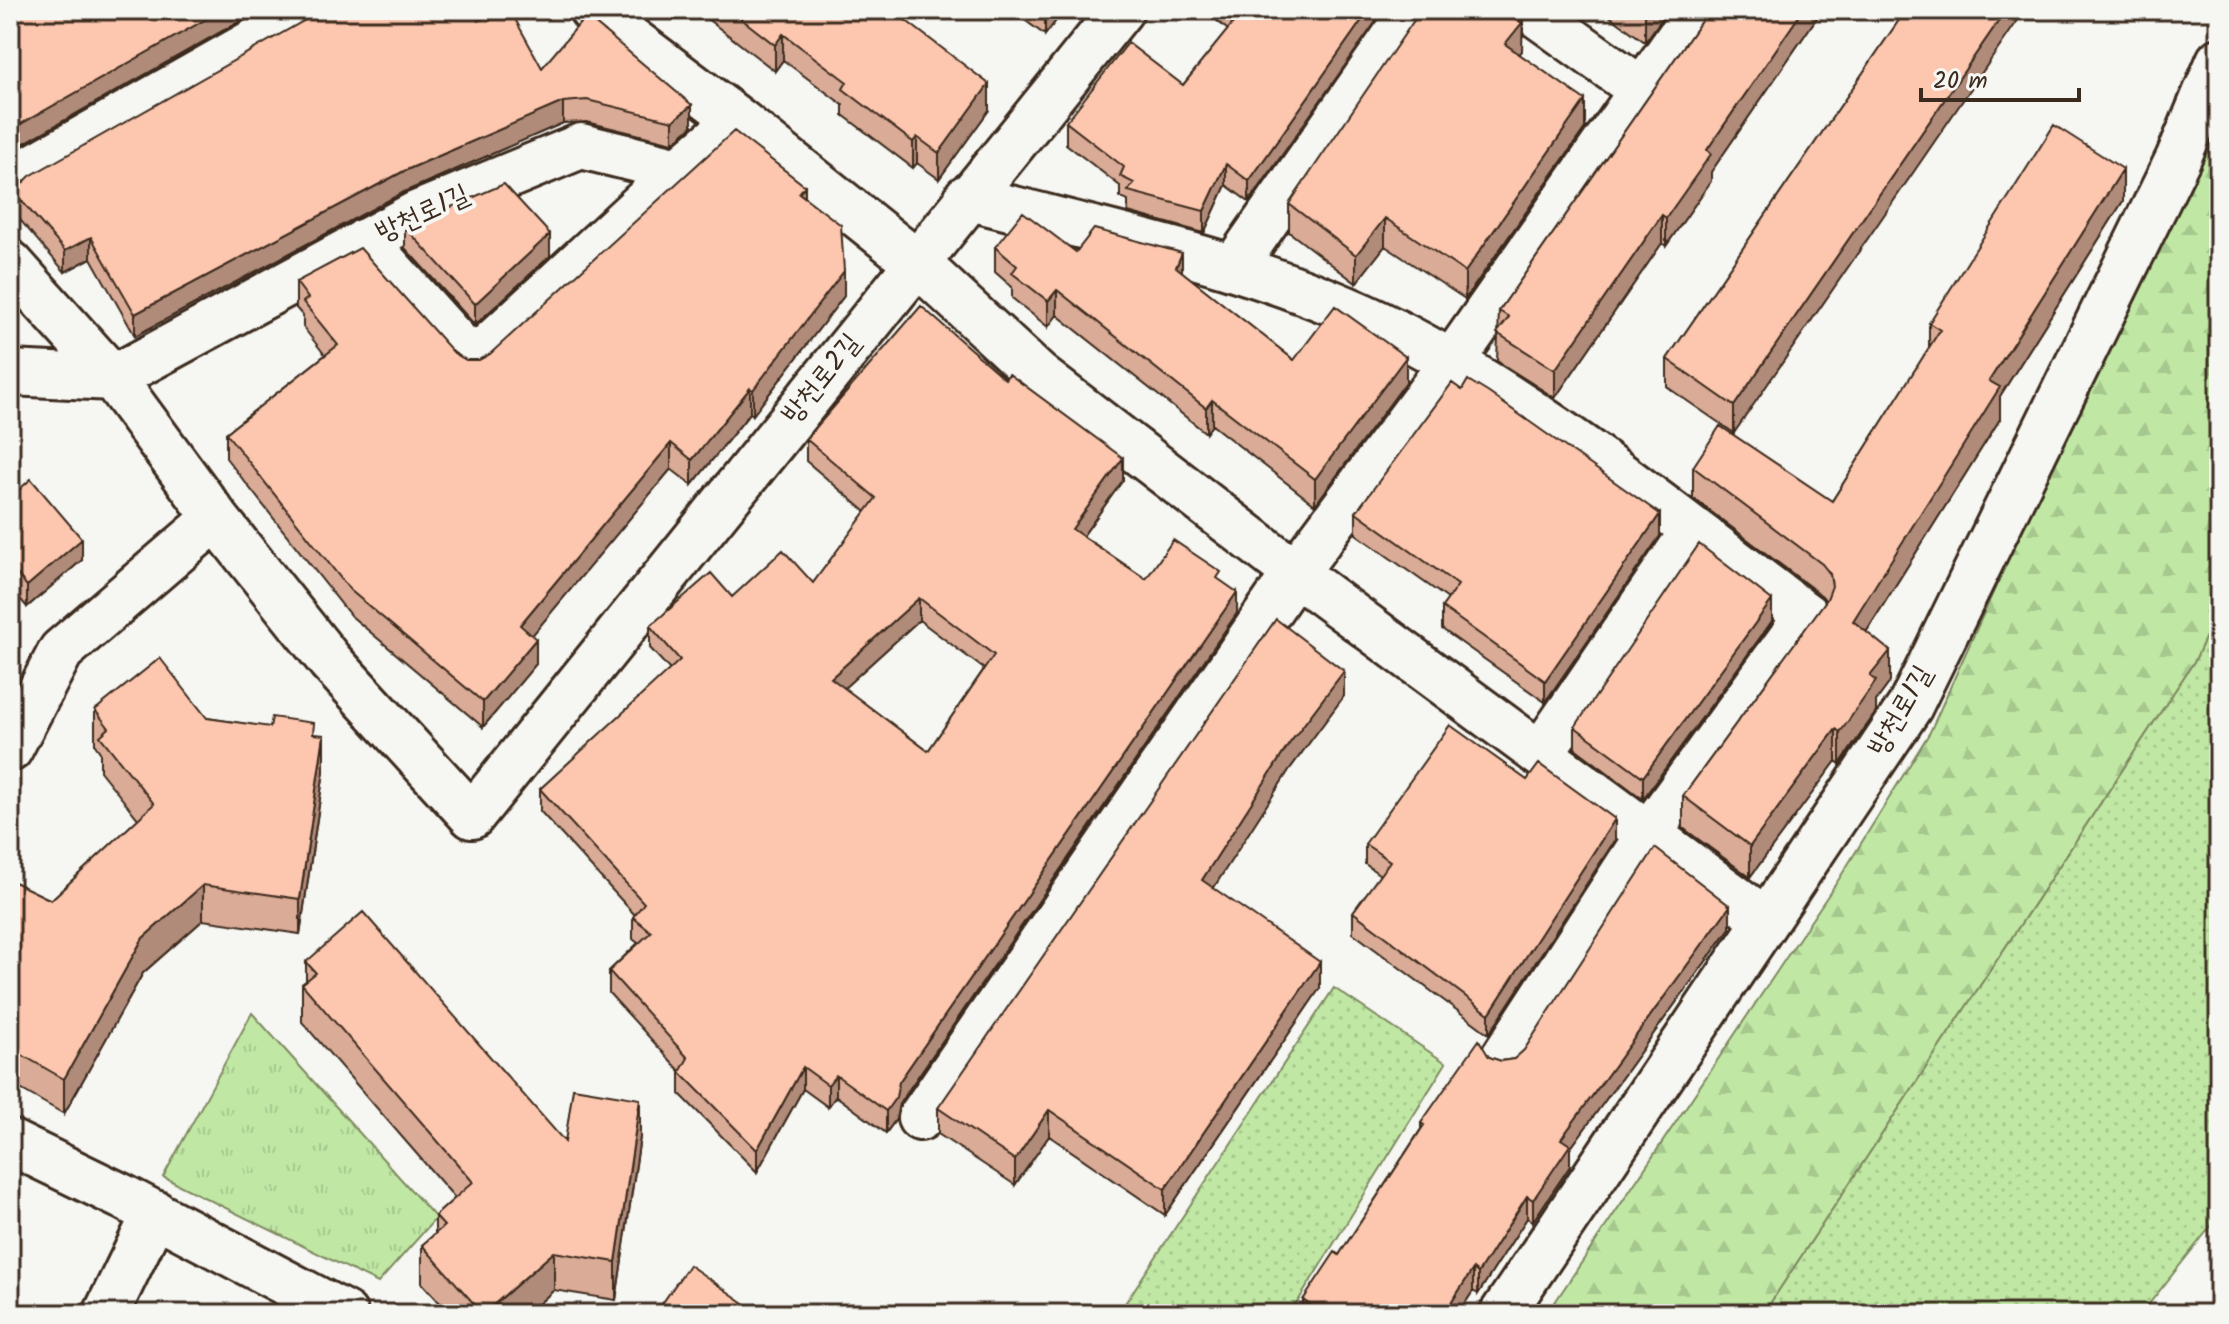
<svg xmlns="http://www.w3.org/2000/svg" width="2229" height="1324" viewBox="0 0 2229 1324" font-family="Kalam,'Poor Story',sans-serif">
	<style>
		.grass { fill: url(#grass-dots); stroke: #7e8961; stroke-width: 2 }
		.forest { fill: url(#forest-firs); stroke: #7e8961; stroke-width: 2 }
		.park { fill: url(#park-tufts); stroke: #7e8961; stroke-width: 2 }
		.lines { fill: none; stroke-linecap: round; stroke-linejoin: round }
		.minor-casing { stroke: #3b2a1e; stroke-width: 50 }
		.minor { stroke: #f6f6f2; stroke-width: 44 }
		.wall { fill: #daab96; stroke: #3b2a1e; stroke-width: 2; fill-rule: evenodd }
		.shaded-wall { fill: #b18b7a; stroke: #3b2a1e; stroke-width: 2 }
		.building { fill: #fdc7af; stroke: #3b2a1e; stroke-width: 2; fill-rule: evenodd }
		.labels { text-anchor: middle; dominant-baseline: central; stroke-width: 8; stroke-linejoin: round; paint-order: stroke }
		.street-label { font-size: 28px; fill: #3b2a1e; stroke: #f6f6f2 }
	</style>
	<defs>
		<pattern id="grass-dots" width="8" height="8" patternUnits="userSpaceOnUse" patternTransform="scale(2)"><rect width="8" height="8" fill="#c0e8a4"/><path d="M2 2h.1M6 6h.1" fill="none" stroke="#a6c78d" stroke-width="1.8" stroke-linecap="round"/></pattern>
		<pattern id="forest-firs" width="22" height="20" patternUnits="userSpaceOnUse" patternTransform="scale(2)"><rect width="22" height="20" fill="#c0e8a4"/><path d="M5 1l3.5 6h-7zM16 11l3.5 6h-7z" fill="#a6c78d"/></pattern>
		<pattern id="park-tufts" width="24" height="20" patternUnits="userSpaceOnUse" patternTransform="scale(2)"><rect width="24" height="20" fill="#c0e8a4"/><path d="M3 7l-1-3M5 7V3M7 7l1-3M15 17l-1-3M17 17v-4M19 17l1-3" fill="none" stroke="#a6c78d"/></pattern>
	</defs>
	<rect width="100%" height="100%" fill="#f6f6f2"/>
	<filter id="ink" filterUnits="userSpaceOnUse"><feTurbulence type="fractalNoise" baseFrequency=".0125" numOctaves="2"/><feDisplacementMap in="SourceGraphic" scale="16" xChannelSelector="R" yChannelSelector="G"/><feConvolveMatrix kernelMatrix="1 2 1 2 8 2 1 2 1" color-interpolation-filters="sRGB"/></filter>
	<g filter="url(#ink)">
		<path class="grass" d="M2219,608V1216L2141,1314H1763L2195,660Z
			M1334,988L1446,1063L1290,1314H1118Z"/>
		<path class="forest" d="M2219,93V608L2195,660L1763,1314H1547L1839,879L1930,732Z"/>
		<path class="park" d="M252,1013L436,1218L378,1283L163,1177Z"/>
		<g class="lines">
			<defs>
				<path id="minor" d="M592,10L738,120L916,262L1038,375L1295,573L1764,919
					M1530,10L1643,91
					M10,180L310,10
					M967,197C1111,235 1261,264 1394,331C1542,406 1674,517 1807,616L1649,833L1503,1058
					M365,241L473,361L679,170
					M10,263L113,378L216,518L330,661L472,816L1121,10
					M1234,267L1413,10
					M10,373L113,378L416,214L581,146L679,170L738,120
					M10,749L61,651L216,518
					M1541,753L1693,531
					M920,1118L1295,573L1452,362L1698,10
					M10,1142L123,1197L345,1314
					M106,1314L155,1213
					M1502,1314L1910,706L2178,159L2219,61"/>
			</defs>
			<use href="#minor" class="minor-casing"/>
			<use href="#minor" class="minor"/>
		</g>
		<path class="wall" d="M706,10H892L989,110L939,179L917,163L913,168L843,115V105L783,60L775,71L706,18Z
			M1011,10H1064L1045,35Z
			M1204,10H1384L1249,202L1226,185L1204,233L1128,212V201L1120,197V186L1066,144V122L1183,85L1228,30Z
			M1523,10V36L1522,37V51L1519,54L1585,128L1465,299L1385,246L1356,283L1289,232V204Z
			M1601,10H1668L1645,42Z
			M1709,10H1822L1711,172V181L1666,246L1662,243L1555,398L1497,361L1499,311Z
			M1906,10L1734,433L1667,387V359Z
			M478,21L542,68L692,126L673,143L587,122L563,123L404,192L135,336L91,258L65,272L14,213V192Z
			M805,197L844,296L753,415L750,413L692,485L671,469L532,635L536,664L483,727L350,615L226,458V433L325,355L303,327V316L296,308V282L454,353L466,360H479Z
			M2123,201L2000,396V419L1866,632L1890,682L1876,701V712L1844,759L1840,764L1836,761L1750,877L1683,828V796L1826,601L1822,596L1693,498V467L1832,501L1929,348V323Z
			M405,227L550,256L475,325L405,248Z
			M995,247L1076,252L1182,272L1294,360L1406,382L1315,505L1212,425L1206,433L1057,315L1048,327L1012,298V287L995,272Z
			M1005,379L1123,480L1083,536L1146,579L1221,581L1237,613L899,1104L896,1119L886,1133L836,1096L828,1107L803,1089L757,1172L680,1094V1071L609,993V971L638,943L633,939V917L635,915L540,811V789L670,670L650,648V626L732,597L813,583L866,512L806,461V439ZM919,620L984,669L928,751L844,688Z
			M10,489L13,495L82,560L27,607L10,587Z
			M1356,512L1660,536L1545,702L1442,629V607L1448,599L1356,534Z
			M1772,621L1643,799L1575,748V727Z
			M1344,696L1289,770L1213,888L1320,988L1165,1215L1049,1136L1015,1185L938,1134V1108Z
			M95,710L207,718L314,734L324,771L300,934L203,920L143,973L64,1114L10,1083V880L51,900L138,819L100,771V752L95,745Z
			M1527,780L1615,840L1489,1034L1353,933V912L1380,875L1365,864V844Z
			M1730,928L1570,1149V1166L1533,1221L1527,1218L1478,1294L1473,1291L1458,1314H1303V1300L1339,1255L1421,1129V1123L1489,1057L1501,1061L1514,1059Z
			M306,962L565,1142L640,1137L616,1300L554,1290L527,1314H450L422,1283V1245L435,1234V1216L455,1198L302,1022V984L306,981Z"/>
		<path class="shaded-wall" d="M222,10H259L10,151V130Z
			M1045,10H1064L1045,35Z
			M1369,10H1384L1249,202V181Z
			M1521,10H1523L1522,51L1505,72V44L1515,18Z
			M1648,10H1668L1645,42V14Z
			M1803,10H1822L1711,172V181L1666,246V218L1707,150Z
			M2006,10H2025L1734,433V406Z
			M783,34V60L775,71V45Z
			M989,84V110L939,179V153Z
			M1585,100V128L1465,299V272Z
			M563,102V123L404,192L135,336V314L404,171Z
			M692,105V126L673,143V121Z
			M917,137V163L913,168V142Z
			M1226,164V185L1204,233V211Z
			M2123,169V201L2000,396V419L1853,653V621L1989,381Z
			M805,186V211L799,193Z
			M1662,215V243L1555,398V370Z
			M1385,218V246L1356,283V255Z
			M550,234V256L475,325V304Z
			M91,237V258L65,272V251Z
			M1182,253V278L1176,267Z
			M844,271V296L753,415V390Z
			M1057,290V315L1048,327V301Z
			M1406,357V382L1315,505V479Z
			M750,388V413L692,485V460Z
			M1212,400V425L1206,433V408Z
			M671,443V469L520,650V625Z
			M1123,458V480L1072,551V529Z
			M1660,514V536L1545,702V681Z
			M82,539V560L27,607V586Z
			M1237,592V613L899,1104L896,1119L886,1133V1111L899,1082Z
			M919,598V620L831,700V678Z
			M1772,600V621L1643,799V777Z
			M536,639V664L483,727V702Z
			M1890,651V682L1876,701V712L1840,764V732L1870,676Z
			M1344,671V696L1289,770L1202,906V880L1289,744Z
			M1836,729V761L1750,877V846Z
			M324,735V771L300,934V899Z
			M1615,819V840L1489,1034V1014Z
			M203,885V920L143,973L64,1114V1079L143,938Z
			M1730,906V928L1570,1149V1166L1533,1221V1200L1561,1139Z
			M1320,962V988L1165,1215V1189Z
			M803,1067V1089L757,1172V1150Z
			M836,1075V1096L828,1107V1085Z
			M640,1099V1137L616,1300V1262Z
			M1049,1110V1136L1015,1185V1160Z
			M1527,1196V1218L1478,1294V1273Z
			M554,1252V1290L527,1314H484Z
			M1473,1269V1291L1458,1314H1444Z"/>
		<path class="building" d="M10,10H222L10,130Z
			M323,10H472L478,21L498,10H510L542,68L586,16L692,105L673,121L587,100L563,102L404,171L135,314L91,237L65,251L14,192L30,176Z
			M730,10H892L989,84L939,153L917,137L913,142L843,89L847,82L783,34L775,45Z
			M1229,10H1369L1249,181L1226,164L1204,211L1128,191L1134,183L1120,176L1124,167L1066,122L1128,43L1183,85L1238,17Z
			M1421,10H1521L1515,18L1522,23L1505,44L1585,100L1465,272L1385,218L1356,255L1289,204Z
			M1709,10H1803L1707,150L1711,154L1666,218L1662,215L1555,370L1497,333L1509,317L1499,311Z
			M1906,10H2006L1734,406L1667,359Z
			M2054,125L2123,169L1989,381L2000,387L1853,621L1890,651L1870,676L1876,681L1844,727L1840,732L1836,729L1750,846L1683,796L1827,599L1832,586L1830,574L1822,564L1693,467L1720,426L1832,501L1940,330L1929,323Z
			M734,131L805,186L799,193L841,225L844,271L753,390L750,388L692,460L671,443L520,625L536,639L483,702L350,590L226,433L338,345L303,302L308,298L296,282L360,248L454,353L466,360H479L490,354Z
			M504,184L550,234L475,304L405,227Z
			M1023,212L1076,252L1094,229L1182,253L1176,267L1294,360L1335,306L1406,357L1315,479L1212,400L1206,408L1057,290L1048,301L1012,273L1017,266L995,247Z
			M921,306L1005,379L1009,374L1123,458L1072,529L1146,579L1173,540L1221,572L1217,578L1237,592L899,1082L896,1097L886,1111L836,1075L828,1085L803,1067L757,1150L680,1072L688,1058L609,971L651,932L633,917L644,903L540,789L680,660L650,626L711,573L732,597L783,550L813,583L876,498L806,439ZM919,598L994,655L928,751L831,678Z
			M1468,380L1489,393L1660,514L1545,681L1442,607L1458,585L1356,512L1452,383L1462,390Z
			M31,479L82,539L27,586L10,566V489L13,495Z
			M1699,544L1772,600L1643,777L1575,727Z
			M1276,619L1344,671L1289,744L1202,880L1320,962L1165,1189L1049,1110L1015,1160L938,1108Z
			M160,658L207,718L270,727L272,717L314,723L313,734L324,735L300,899L203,885L143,938L64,1079L10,1048V880L51,900L154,804L100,736L109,728L95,710Z
			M1450,725L1527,780L1539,764L1615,819L1489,1014L1353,912L1390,861L1365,844Z
			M1655,848L1730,906L1561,1139L1570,1145L1533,1200L1527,1196L1478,1273L1473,1269L1444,1314H1304L1310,1305L1303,1300L1335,1252L1339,1255L1424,1125L1421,1123L1479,1040L1489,1057L1501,1061L1514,1059L1524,1050Z
			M363,912L565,1142L573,1088L640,1099L616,1262L554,1252L483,1314L422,1245L444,1226L435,1216L473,1182L302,984L316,973L306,962Z
			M689,1265L760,1314H655Z
			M10,1282L20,1314H10Z"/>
	</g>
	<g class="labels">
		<g class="street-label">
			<text transform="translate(423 214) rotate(-25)">방천로1길</text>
			<text transform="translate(822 379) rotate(-51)">방천로2길</text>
			<text transform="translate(1901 711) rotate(-60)">방천로1길</text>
		</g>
	</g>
	<rect width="2229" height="1324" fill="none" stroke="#f6f6f2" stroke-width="40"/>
	<rect x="20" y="20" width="2189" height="1284" fill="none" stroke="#3b2a1e" stroke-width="3" filter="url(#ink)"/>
	<path d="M1921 88v12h158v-12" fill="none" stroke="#3b2a1e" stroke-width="4"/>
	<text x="1933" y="88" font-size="24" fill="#3b2a1e" stroke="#f6f6f2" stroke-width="6" paint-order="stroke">20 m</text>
</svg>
